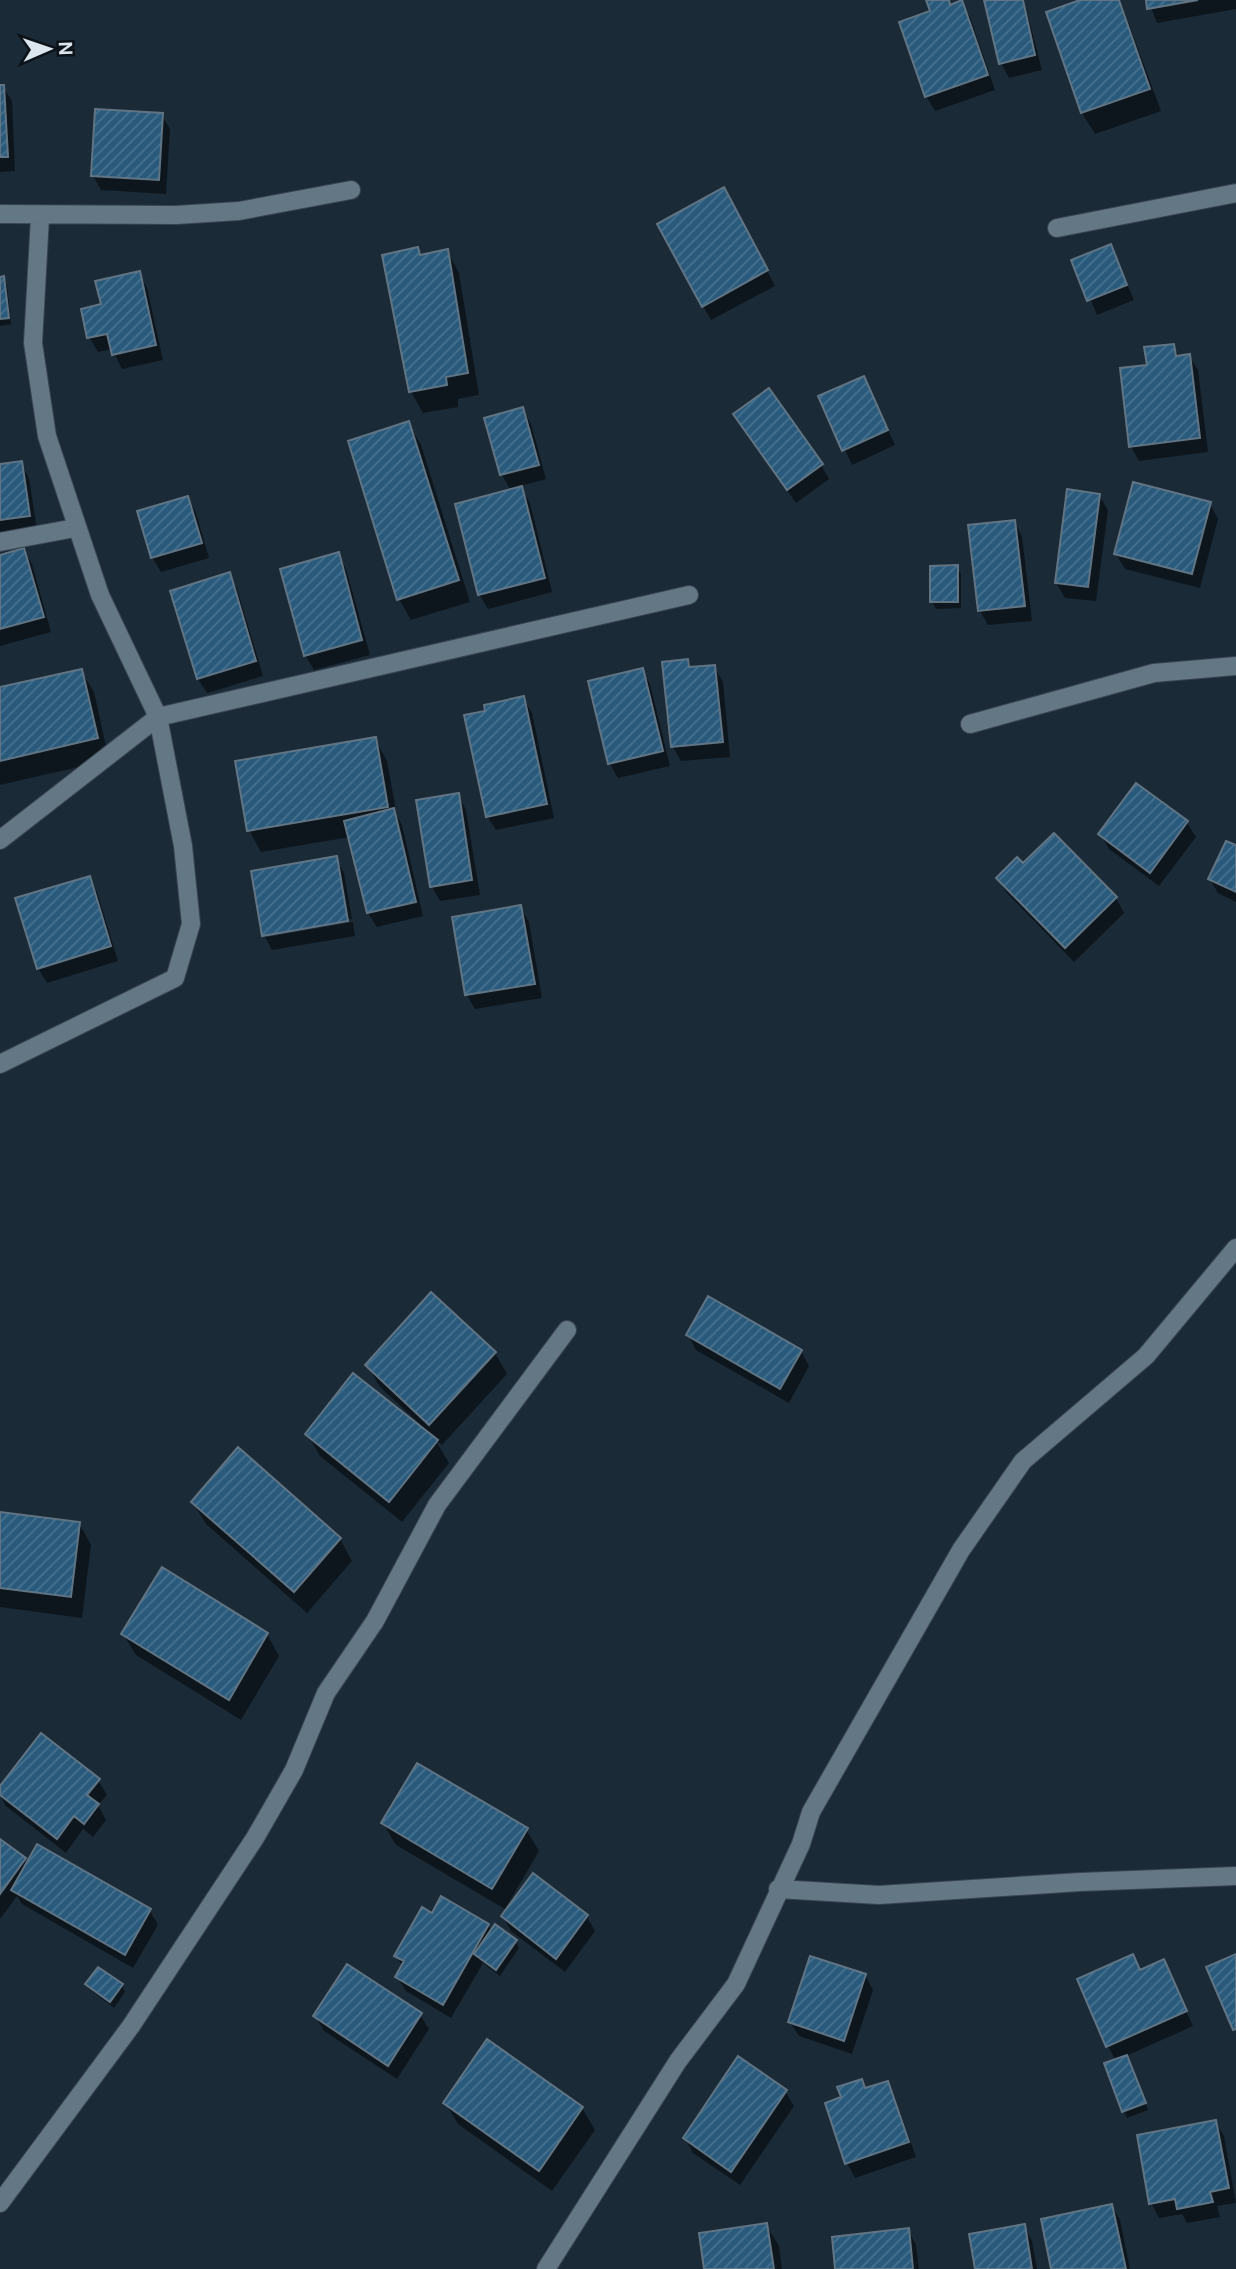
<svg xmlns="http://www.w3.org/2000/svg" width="1236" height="2269" viewBox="0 0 1236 2269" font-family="'DM Sans',sans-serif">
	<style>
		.shadow { fill: #0007 }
		.building { fill: url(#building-hatch); stroke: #617483; stroke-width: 2 }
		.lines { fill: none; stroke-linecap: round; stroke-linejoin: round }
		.minor-casing { stroke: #384550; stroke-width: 20 }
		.minor { stroke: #647785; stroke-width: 18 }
	</style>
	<defs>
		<pattern id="building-hatch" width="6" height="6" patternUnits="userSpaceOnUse" patternTransform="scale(1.75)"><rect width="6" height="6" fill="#295a7c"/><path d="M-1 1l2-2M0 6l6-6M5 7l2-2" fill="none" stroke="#47728f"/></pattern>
	</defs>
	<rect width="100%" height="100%" fill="#1a2a37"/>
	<path class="shadow" d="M928,0H949L952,6L961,2L970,17L995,90L935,111L926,96L933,12Z
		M986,0H1024L1042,70L1009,78L1001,63Z
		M1085,0H1120L1161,111L1095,134L1082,113L1048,13Z
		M1148,0H1236V9L1157,23Z
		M0,87H3L12,101L15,171L0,172Z
		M162,115L170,129L166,194L101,190L93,176Z
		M732,203L775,286L711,320L703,306Z
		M1111,246L1134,300L1097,315L1074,261Z
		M417,249L421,256L447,251L459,273L479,395L458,399V407L423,413L411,392L384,256Z
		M139,273L147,288L163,360L122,369L112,349L98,352L89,337L103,306Z
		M3,278L7,285L11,324L0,326V279Z
		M1173,346L1180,357L1189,356L1198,370L1208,452L1139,461L1131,447L1149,366Z
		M864,378L895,445L852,465L821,397Z
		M523,409L531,424L546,479L520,486L530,503L552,592L488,609L479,594L511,491L502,475L486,419Z
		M735,415L821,465L829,479L796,503Z
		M408,423L421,445L470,602L411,620L399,599Z
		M21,463L29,478L37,530L0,535V466Z
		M1099,495L1108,510L1096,601L1065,598L1056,583Z
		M188,498L196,513L209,558L161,572L152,557Z
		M1210,504L1218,519L1200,588L1125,569L1116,554Z
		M1014,522L1022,536L1032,621L988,625L980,611Z
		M23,550L32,564L51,632L0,646V556Z
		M338,554L346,569L370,655L314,670L305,655Z
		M957,567L961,574V608L936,609L932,602Z
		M229,574L237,589L263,676L207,693L198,679Z
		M687,661L691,669L714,667L723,682L730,757L681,761L673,747Z
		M642,670L650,684L670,766L618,778L610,764Z
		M81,671L94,692L109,760L0,785V689Z
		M523,698L532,713L554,818L496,830L487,816V713Z
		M375,739L387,761L397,816L402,825L423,916L377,927L368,913L350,837L261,852L249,830Z
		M1136,785L1187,823L1196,837L1159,886L1109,849L1100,834Z
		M458,795L466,810L480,895L440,901L432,887Z
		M1236,847V902L1218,893L1210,879Z
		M336,858L344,873L352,919L267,933V937L353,922L355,936L272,950L264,935Z
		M1023,866L1116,898L1124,913L1074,962L1007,893L998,878Z
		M89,878L97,892L118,961L47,983L38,968Z
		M520,907L529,922L542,998L475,1009L467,995L454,919Z
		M688,1335L801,1351L809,1366L789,1403L696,1350Z
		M495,1353L507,1374L442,1445L436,1441L449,1463L402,1522L320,1456L308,1435L418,1426L420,1424L380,1387L367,1365Z
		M193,1503L340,1539L352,1561L307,1613L206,1524Z
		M0,1513L79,1523L91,1545L82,1618L0,1607Z
		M123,1634H267L279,1656L241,1720L136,1655Z
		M98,1780L107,1795L98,1805L106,1820L93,1837L83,1829L66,1853L6,1806L0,1795V1789Z
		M383,1823L526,1829L539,1851L505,1909L396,1845Z
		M0,1841L28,1864L150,1911L158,1925L133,1968L22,1904L17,1896L0,1919Z
		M432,1915L488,1925L492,1932L515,1941L519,1948L500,1976L483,1963L451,2018L406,1991L397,1977L403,1967L396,1956Z
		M503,1917H587L595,1931L565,1972L511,1931Z
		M1132,1957L1141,1971L1163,1962L1193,2026L1126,2056L1148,2110L1127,2118L1106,2064L1116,2061L1108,2046Z
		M865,1975L873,1990L852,2054L799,2036L790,2022Z
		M88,1984L122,1985L125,1992L114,2008L92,1991Z
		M420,2015L429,2029L397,2079L324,2031L315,2016Z
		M861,2081L866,2090L887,2083L895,2098L916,2157L855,2178L847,2163L843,2098Z
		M785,2091L794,2106L740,2185L693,2153L685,2138Z
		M445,2103L582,2108L595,2130L552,2191L458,2124Z
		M1215,2122L1224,2136L1236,2203L1217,2206L1220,2217L1187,2223L1182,2214L1159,2218L1151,2203Z
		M1112,2206L1120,2220L1130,2269H1053Z
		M766,2225L779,2246L782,2269H706Z
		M1024,2226L1032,2241L1037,2269H977Z
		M908,2230L916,2245L919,2269H837Z"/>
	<path class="building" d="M926,0H949L950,5L962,0L988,75L925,97L899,22L930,11Z
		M984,0H1023L1035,55L999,64Z
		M1080,0H1119L1150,89L1081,113L1046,12Z
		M1146,0H1198L1147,9Z
		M0,85H4L8,157H0Z
		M95,109L163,113L159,180L91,176Z
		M724,187L768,270L702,307L657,224Z
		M1111,244L1127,285L1087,301L1071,260Z
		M418,247L420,255L448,249L468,373L446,377L447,385L409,392L382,255Z
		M140,271L156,345L112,355L107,334L87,338L81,309L101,304L95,281Z
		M4,276L9,318L0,319V277Z
		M1174,344L1176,356L1190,354L1200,438L1129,447L1120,368L1147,365L1144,347Z
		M864,376L888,430L842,451L818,396Z
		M769,388L823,464L787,490L733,414Z
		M523,407L539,465L500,475L484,418Z
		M409,421L459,580L397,600L348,441Z
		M22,461L30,516L0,520V464Z
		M1133,482L1211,502L1192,574L1114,554Z
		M522,486L545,578L478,595L455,504Z
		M1067,489L1100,494L1088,587L1055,583Z
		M188,496L202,543L151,558L137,511Z
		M1015,520L1025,606L978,611L968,525Z
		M24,548L44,617L0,629V555Z
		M339,552L362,640L304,656L280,569Z
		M958,565V602H930V566Z
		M230,572L256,661L197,679L170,591Z
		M688,659L689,667L715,665L723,742L671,747L662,662Z
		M643,668L663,751L608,764L588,681Z
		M82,669L98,738L0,761V687Z
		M524,696L547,804L486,817L464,715L485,711L484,705Z
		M376,737L388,807L247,831L235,761Z
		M1136,783L1188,821L1150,873L1098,834Z
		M459,793L472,880L430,887L416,800Z
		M394,808L416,902L367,913L344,821Z
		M1054,833L1117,897L1065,948L996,878L1017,857L1023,863Z
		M1226,841L1236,845V892L1208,879Z
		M337,856L348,921L262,936L251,871Z
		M90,876L111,946L37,969L15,898Z
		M521,905L535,984L465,995L452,917Z
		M431,1292L496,1352L429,1425L365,1365Z
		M708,1296L802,1350L780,1389L686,1335Z
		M353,1373L438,1440L389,1502L305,1434Z
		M238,1447L341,1538L294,1592L191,1502Z
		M0,1512L80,1522L71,1597L0,1588Z
		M162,1567L268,1633L229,1700L121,1634Z
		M41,1733L100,1779L87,1795L99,1804L84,1824L74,1816L57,1839L0,1795V1786Z
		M417,1763L528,1828L492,1889L381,1823Z
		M0,1839L26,1858L0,1894Z
		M37,1844L151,1909L125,1955L11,1890Z
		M533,1873L588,1915L556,1959L501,1916Z
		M441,1896L489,1924L443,2005L395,1977L404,1961L394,1956L422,1907L432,1913Z
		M495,1924L517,1940L496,1970L474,1954Z
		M1133,1954L1140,1970L1164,1959L1187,2011L1106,2047L1077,1979Z
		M1236,1954V2029L1233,2030L1206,1967Z
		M810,1956L866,1974L844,2041L788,2022Z
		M347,1964L422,2013L388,2066L313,2016Z
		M98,1967L123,1984L110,2002L85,1984Z
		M487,2039L583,2107L539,2171L443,2103Z
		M1127,2055L1146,2103L1122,2112L1104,2063Z
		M738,2056L787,2090L731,2172L683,2138Z
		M862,2079L865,2088L888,2081L909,2142L845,2164L825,2103L841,2097L837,2087Z
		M1216,2120L1229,2188L1210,2192L1213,2202L1177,2209L1175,2199L1149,2204L1137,2135Z
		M1112,2204L1126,2269H1051L1041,2219Z
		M767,2223L774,2269H704L699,2233Z
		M1025,2224L1032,2269H975L969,2234Z
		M909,2228L913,2269H835L832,2237Z"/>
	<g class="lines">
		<defs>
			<path id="minor" d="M0,214L176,215L239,211L351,190
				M1057,228L1236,193
				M0,542L75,528
				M970,724L1154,673L1236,666
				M0,840L158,717L689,595
				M0,1064L175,978L191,924L183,846L158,717L100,595L47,436L33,343L40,217
				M778,1889L879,1895L1080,1882L1236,1876
				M0,2203L131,2026L255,1838L294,1770L326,1693L375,1621L437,1505L567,1330
				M546,2269L678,2061L736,1984L801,1844L811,1812L961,1550L1023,1461L1146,1356L1236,1248"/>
		</defs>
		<use href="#minor" class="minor-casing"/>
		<use href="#minor" class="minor"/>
	</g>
	<g transform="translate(49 49) rotate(88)" stroke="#0b1218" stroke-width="5" paint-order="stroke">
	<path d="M0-5L12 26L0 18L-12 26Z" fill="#dbe5ee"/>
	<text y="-10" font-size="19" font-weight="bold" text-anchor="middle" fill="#dbe5ee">N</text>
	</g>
</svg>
